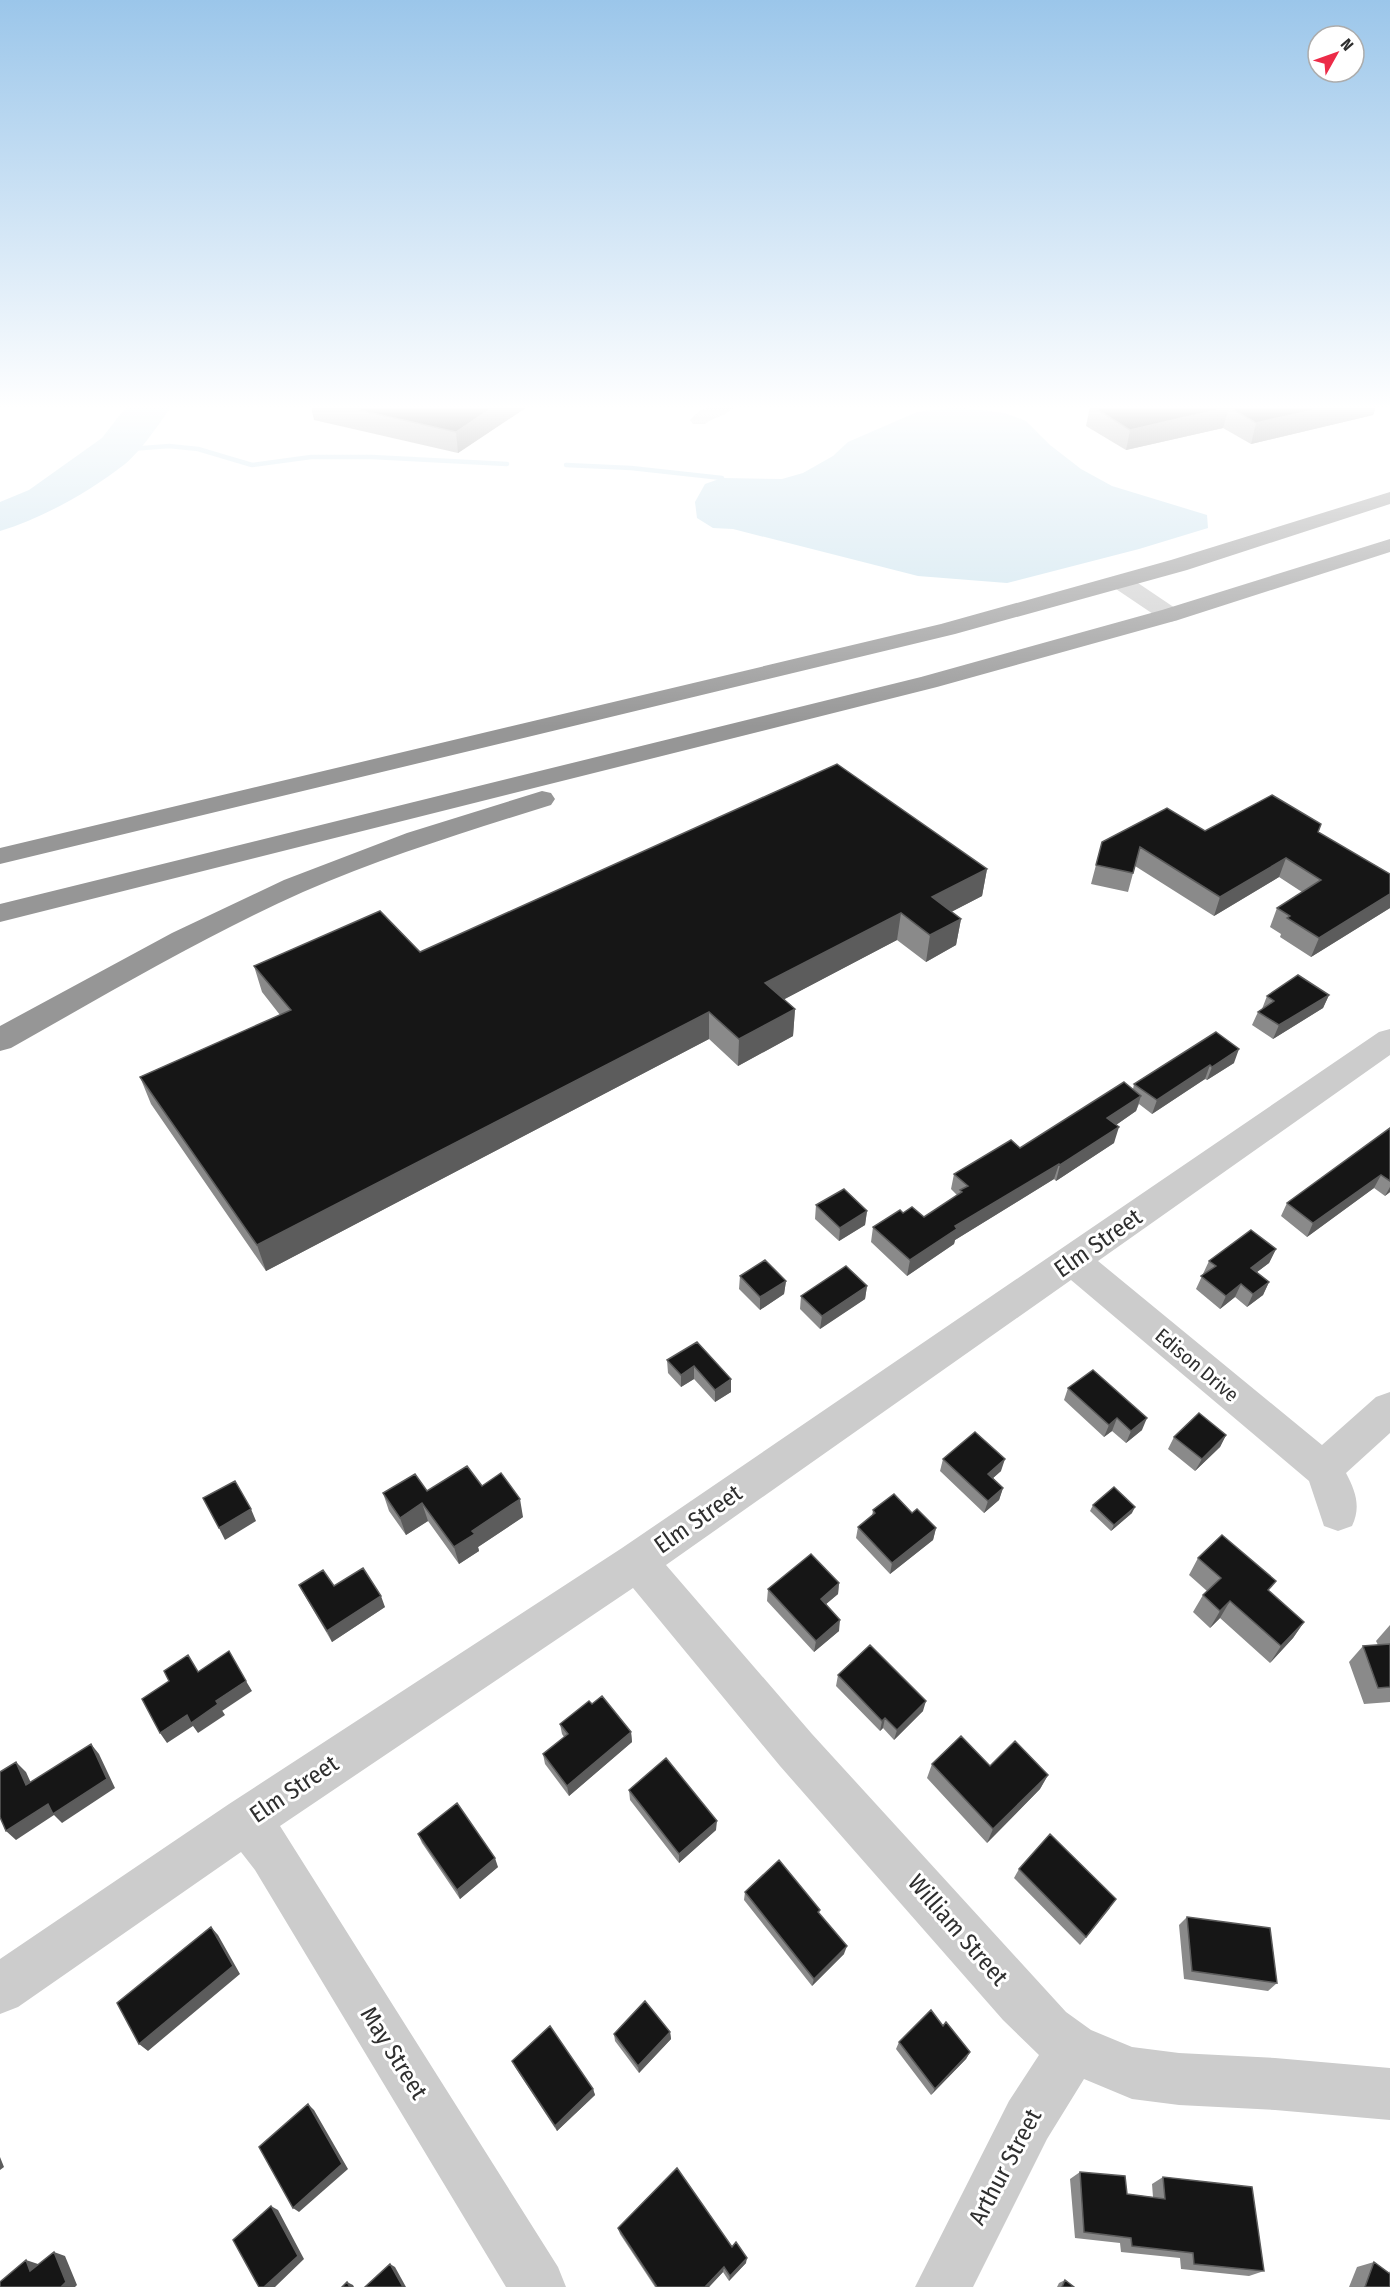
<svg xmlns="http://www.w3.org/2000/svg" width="1390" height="2287" viewBox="0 0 1390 2287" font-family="'Fira Sans Condensed',sans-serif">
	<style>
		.water { fill: #c8e1ed }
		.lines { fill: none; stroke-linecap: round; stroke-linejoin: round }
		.stream { stroke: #c8e1ed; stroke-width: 4.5 }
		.minor { fill: #ccc; fill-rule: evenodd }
		.highway { fill: #969696; fill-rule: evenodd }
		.wall { fill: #8a8a8a }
		.shaded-wall { fill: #5c5c5c }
		.building { fill: #161616; stroke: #5c5c5c; stroke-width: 1.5 }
		.labels { text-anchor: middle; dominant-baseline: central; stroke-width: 6; stroke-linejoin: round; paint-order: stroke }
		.street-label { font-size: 20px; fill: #2f2f2f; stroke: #fff }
		.near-street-label { font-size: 24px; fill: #2f2f2f; stroke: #fff }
	</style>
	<rect width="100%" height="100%" fill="#fff"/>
	<path class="water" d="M126,407H171C159,424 141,451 125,464C89,492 43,518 0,531V502L29,490L102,438Z
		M958,407L1005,413L1026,421L1050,445L1081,469L1112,486L1207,515L1208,528L1139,549L1007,583L918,576L733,529L713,528L697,518L695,502L705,484L722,478L782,479L803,473L833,456L848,442L917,412Z"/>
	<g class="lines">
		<path class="stream" d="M130,449L169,446L198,449L252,465L311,457H372L507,464
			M566,465L631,468L722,478"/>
		<path class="minor" d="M708,407H734C728,415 714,417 705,424H693L690,420L700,410Z
			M1121,576L1129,577L1178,610L1181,615L1178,620L1170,622L1162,620L1113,587L1110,582L1113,577Z
			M1390,1029V1055L1098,1261L1322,1445L1376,1397L1390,1392V1433L1346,1473C1356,1492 1361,1507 1352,1526L1338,1531L1324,1526L1309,1481L1071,1280L666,1565L812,1734L1066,2012L1091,2030L1132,2047L1179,2053L1275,2058L1390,2068V2120L1275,2110L1179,2105L1132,2099L1084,2079L1047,2139L973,2287H915L1009,2101L1039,2055L1003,2020L780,1766L633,1588L280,1826L558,2267L566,2287H506L255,1870L241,1852L18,2007L0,2014V1959L229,1804L622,1548L1379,1032Z"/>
		<path class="highway" d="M1390,492V504L1187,570L955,634L0,864V848L941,624L1171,560Z
			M1390,539V552L1178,620L937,687L0,922V904L921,677L1162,610Z
			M542,791L551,793L555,799L551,805C468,831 384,857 303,892C202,937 107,994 11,1048L0,1051V1026L172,933L284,880L407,833Z"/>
	</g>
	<path class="wall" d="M311,407H527L458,453L314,420Z
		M1090,407H1376L1373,415L1251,444L1223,428L1126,450L1086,426Z
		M1205,831L1318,832L1390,874V908L1311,957L1280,937L1281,934L1270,927L1277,908L1302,892L1279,877L1214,916L1135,866L1128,892L1091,884L1102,842Z
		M987,869L982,896L951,912L961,919L956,945L926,962L897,940L784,999L795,1009L793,1036L738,1066L709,1039L266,1271L151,1104L140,1077L280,1015L262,992L254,966L420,952Z
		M1329,995L1323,1008L1273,1039L1252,1025L1258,1012L1262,1009L1267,996Z
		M1216,1032L1234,1063L1207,1080L1205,1079L1152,1114L1139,1104L1136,1111L1116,1125L1114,1143L1056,1181L1054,1179L955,1240L954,1244L907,1276L871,1242L873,1227L903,1213L924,1217L957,1195L951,1189L954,1174L1020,1148L1133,1089L1134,1084Z
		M1390,1128V1192L1385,1196L1374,1188L1307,1237L1281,1216L1287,1203Z
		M816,1205L867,1211L865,1225L839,1241L815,1219Z
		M1276,1249L1269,1263L1257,1272L1269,1282L1263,1295L1247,1307L1235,1297L1220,1309L1196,1289L1209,1261Z
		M740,1276L786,1281L784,1294L760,1310L739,1289Z
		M867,1286L865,1299L820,1329L800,1309L801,1296Z
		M697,1342L731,1392L715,1402L694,1379L681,1387L668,1373L667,1360Z
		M1068,1388L1142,1430L1126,1443L1112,1431L1104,1437L1064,1400Z
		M1226,1435L1220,1447L1195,1471L1168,1449L1174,1437Z
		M943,1459L1001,1471L993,1478L1003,1488L999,1500L984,1513L940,1471Z
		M482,1486L523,1517L478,1547L479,1551L459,1564L428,1521L406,1535L389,1511L383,1493L427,1491Z
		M1093,1505L1132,1513L1111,1531L1090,1511Z
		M873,1510L912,1513L936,1528L933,1540L890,1574L856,1538L858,1527L872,1516Z
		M1198,1558L1270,1592L1304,1622L1293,1638L1270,1663L1220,1618L1210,1628L1193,1612L1203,1595L1207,1591L1189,1575Z
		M839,1583L838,1594L826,1604L839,1631L814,1652L767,1601L768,1589Z
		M299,1585L334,1586L385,1607L332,1642L305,1596Z
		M1390,1625V1702L1364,1704L1349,1662L1363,1646L1378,1645L1376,1641Z
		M838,1675L923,1711L894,1740L883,1728L880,1731L836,1686Z
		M592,1704L631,1732L632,1742L569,1796L545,1764L543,1754L564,1737L562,1734L560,1724Z
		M932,1764L990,1766L1048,1775L1040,1789L987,1843L927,1778Z
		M629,1790L716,1830L679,1863L630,1800Z
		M418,1834L498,1867L460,1899L422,1843Z
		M1019,1869L1110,1908L1080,1945L1014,1878Z
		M745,1892L820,1910L819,1913L844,1954L812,1986L744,1900Z
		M1187,1917L1277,1983L1268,1991L1184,1979L1179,1925Z
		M943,2026L970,2052L966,2059L931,2095L896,2049L899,2042Z
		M670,2032L671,2039L639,2073L615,2041L614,2034Z
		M512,2061L593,2089L595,2095L557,2131L515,2067Z
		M1080,2172L1127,2194L1153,2197L1152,2184L1163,2177L1264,2271L1249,2276L1181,2269L1180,2258L1121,2252L1120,2243L1075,2238L1070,2179Z
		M618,2228L732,2247L746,2263L729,2281L723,2272L709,2287H655L620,2234Z
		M1374,2262L1389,2273L1390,2271V2287H1349L1357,2267Z
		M1065,2280L1074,2287H1057L1059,2283Z"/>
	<path class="shaded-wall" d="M493,407H527L458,453L456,432Z
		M1229,407L1223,428L1126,450L1130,430Z
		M1326,407H1376L1373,415L1251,444L1256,423Z
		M1286,858L1279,877L1214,916L1220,897Z
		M987,869L982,896L928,924L932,897Z
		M1390,894V908L1311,957L1319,938Z
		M901,913L897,940L764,1010L765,983Z
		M961,919L956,945L926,962L930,935Z
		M1329,995L1323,1008L1273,1039L1279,1025Z
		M795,1009L793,1036L738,1066L739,1039Z
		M709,1012V1039L266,1271L257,1245Z
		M1239,1049L1234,1063L1207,1080L1212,1067Z
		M1210,1065L1205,1079L1152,1114L1157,1100Z
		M1141,1096L1136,1111L1103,1134L1107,1118Z
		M1119,1127L1114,1143L1056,1181L1060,1165Z
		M1059,1164L1054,1179L955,1240L954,1244L907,1276L910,1260L955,1226Z
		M1381,1175L1374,1188L1307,1237L1313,1223Z
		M1390,1187V1192L1385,1196Z
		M867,1211L865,1225L839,1241L840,1228Z
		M1276,1249L1269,1263L1245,1281L1251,1268Z
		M786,1281L784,1294L760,1310V1297Z
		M1269,1282L1263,1295L1247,1307L1253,1294Z
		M1241,1284L1235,1297L1220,1309L1226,1296Z
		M867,1286L865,1299L820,1329L822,1316Z
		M694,1366V1379L681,1387V1375Z
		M731,1379V1392L715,1402V1390Z
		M1117,1418L1112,1431L1104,1437L1109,1425Z
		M1147,1418L1142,1430L1126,1443L1131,1431Z
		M1226,1435L1220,1447L1195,1471L1202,1459Z
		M1005,1459L1001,1471L984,1486L988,1474Z
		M1003,1488L999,1500L984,1513L988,1501Z
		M520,1499L523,1517L478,1547L479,1551L459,1564L454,1547L472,1531Z
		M422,1503L428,1521L406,1535L400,1518Z
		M1135,1507L1132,1513L1111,1531L1114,1525Z
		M251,1509L256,1521L225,1540L219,1528Z
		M936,1528L933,1540L890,1574L892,1563Z
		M839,1583L838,1594L819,1610L821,1599Z
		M381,1596L385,1607L332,1642L327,1631Z
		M1230,1601L1220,1618L1210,1628L1220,1611Z
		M840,1620L839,1631L814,1652L816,1641Z
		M1304,1622L1293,1638L1270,1663L1281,1646Z
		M246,1681L252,1691L222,1711L216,1701Z
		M926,1701L923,1711L894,1740L897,1730Z
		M218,1704L225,1715L198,1733L193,1726L167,1743L160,1733L187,1715Z
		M885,1718L883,1728L880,1731L882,1721Z
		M631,1732L632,1742L569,1796L567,1786Z
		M91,1744L99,1754L115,1788L62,1823L54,1815L16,1840L6,1831Z
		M16,1762L26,1772L36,1794L26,1785Z
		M1048,1775L1040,1789L987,1843L993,1829Z
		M717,1821L716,1830L679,1863V1854Z
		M495,1858L498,1867L460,1899L457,1890Z
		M211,1927L218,1935L240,1974L148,2051L139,2044Z
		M847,1946L844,1954L812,1986L814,1979Z
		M670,2032L671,2039L639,2073L638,2066Z
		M970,2052L966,2059L931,2095L935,2089Z
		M593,2089L595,2095L557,2131L555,2126Z
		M308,2104L314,2110L348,2169L299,2212L293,2208Z
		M0,2157L4,2167L0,2170Z
		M271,2206L278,2210L304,2259L275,2287H264Z
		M54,2252L65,2256L77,2285L75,2287H61Z
		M747,2258L746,2263L729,2281L730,2276Z
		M26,2260L38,2264L42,2275L30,2271Z
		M390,2264L395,2267L406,2287H403Z
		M724,2267L723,2272L709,2287H705Z
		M347,2282L353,2285L354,2287H350Z"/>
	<path class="building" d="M346,407H493L456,432Z
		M1093,407H1326L1256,423L1229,407L1130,430Z
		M837,764L987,869L932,897L961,919L930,935L901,913L765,983L795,1009L739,1039L709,1012L257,1245L140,1077L291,1010L254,966L380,911L420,952Z
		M1272,795L1321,824L1318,832L1390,874V894L1319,938L1287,918L1290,916L1277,908L1321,880L1286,858L1220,897L1140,847L1133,873L1096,865L1102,842L1167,808L1205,831Z
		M1298,975L1329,995L1279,1025L1258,1012L1274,1001L1267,996Z
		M1216,1032L1239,1049L1212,1067L1210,1065L1157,1100L1134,1084Z
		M1124,1082L1141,1096L1107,1118L1119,1127L1060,1165L1059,1164L955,1226L957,1229L910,1260L873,1227L900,1210L903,1213L912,1207L924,1217L962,1192L960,1190L968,1186L954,1174L1011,1140L1020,1148Z
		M1390,1128V1181L1381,1175L1313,1223L1287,1203Z
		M844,1189L867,1211L840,1228L816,1205Z
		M1251,1230L1276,1249L1251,1268L1269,1282L1253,1294L1241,1284L1226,1296L1201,1276L1216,1266L1209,1261Z
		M765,1260L786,1281L760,1297L740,1276Z
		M846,1266L867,1286L822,1316L801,1296Z
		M697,1342L731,1379L715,1390L694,1366L681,1375L667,1360Z
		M1093,1370L1147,1418L1131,1431L1117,1418L1109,1425L1068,1388Z
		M1199,1413L1226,1435L1202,1459L1174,1437Z
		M975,1432L1005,1459L988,1474L1003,1488L988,1501L943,1459Z
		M467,1466L482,1486L501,1473L520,1499L472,1531L475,1534L454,1547L422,1503L400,1518L383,1493L415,1474L427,1491Z
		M235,1481L251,1509L219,1528L203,1498Z
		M1114,1487L1135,1507L1114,1525L1093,1505Z
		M894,1494L912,1513L917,1509L936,1528L892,1563L858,1527L875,1513L873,1510Z
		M1222,1535L1276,1581L1268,1590L1304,1622L1281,1646L1230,1601L1220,1611L1203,1595L1221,1578L1198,1558Z
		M811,1554L839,1583L821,1599L840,1620L816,1641L768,1589Z
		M363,1568L381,1596L327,1631L299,1585L323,1570L334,1586Z
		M1390,1644V1687L1378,1688L1363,1646Z
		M870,1645L926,1701L897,1730L885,1718L882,1721L838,1675Z
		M229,1651L246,1681L216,1701L218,1704L191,1723L187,1715L160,1733L142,1699L169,1681L164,1671L188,1655L198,1672Z
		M602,1696L631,1732L567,1786L543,1754L568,1734L560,1724L589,1701L592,1704Z
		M961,1736L990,1766L1015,1741L1048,1775L993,1829L932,1764Z
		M91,1744L107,1779L53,1814L48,1804L6,1831L0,1817V1772L16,1762L26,1785Z
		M666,1758L717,1821L679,1854L629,1790Z
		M457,1803L495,1858L457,1890L418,1834Z
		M1050,1834L1116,1899L1086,1937L1019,1869Z
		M779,1860L820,1910L818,1912L847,1946L814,1979L745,1892Z
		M1187,1917L1270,1928L1277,1983L1192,1971Z
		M211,1927L233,1966L139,2044L117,2003Z
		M645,2001L670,2032L638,2066L614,2034Z
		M931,2010L943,2026L946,2022L970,2052L935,2089L899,2042Z
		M550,2026L593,2089L555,2126L512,2061Z
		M308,2104L342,2164L293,2208L259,2147Z
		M677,2168L732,2247L736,2242L747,2258L730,2276L724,2267L705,2287H657L618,2228Z
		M1080,2172L1125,2176L1127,2194L1165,2199L1163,2177L1252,2187L1264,2271L1194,2264L1193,2253L1132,2246L1131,2238L1084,2232Z
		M271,2206L298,2256L264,2287H259L233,2240Z
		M54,2252L66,2282L61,2287H0V2282L26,2260L30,2271Z
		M1374,2262L1390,2274V2287H1365Z
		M390,2264L403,2287H365Z
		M1065,2280L1074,2287H1062Z
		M347,2282L350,2287H342Z"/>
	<linearGradient id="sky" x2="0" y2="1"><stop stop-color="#9bc6ea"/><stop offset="0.56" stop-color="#fff"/><stop offset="1" stop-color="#fff" stop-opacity="0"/></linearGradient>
	<rect width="1390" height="727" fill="url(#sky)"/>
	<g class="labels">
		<g class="street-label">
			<text transform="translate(1197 1365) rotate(40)">Edison Drive</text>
		</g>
		<g class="near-street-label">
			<text transform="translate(1098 1243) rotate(-35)">Elm Street</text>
			<text transform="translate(698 1519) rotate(-35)">Elm Street</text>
			<text transform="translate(294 1789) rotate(-34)">Elm Street</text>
			<text transform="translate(958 1930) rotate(49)">William Street</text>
			<text transform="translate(394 2053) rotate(58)">May Street</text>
			<text transform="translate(1005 2167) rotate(-62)">Arthur Street</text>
		</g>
	</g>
	<g transform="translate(1336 54) rotate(50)"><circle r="28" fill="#ffffff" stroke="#acacac" stroke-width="1.5"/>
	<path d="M0-4.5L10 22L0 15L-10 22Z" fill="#ec2b48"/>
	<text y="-9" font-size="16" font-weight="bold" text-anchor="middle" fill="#2f2f2f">N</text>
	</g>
</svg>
